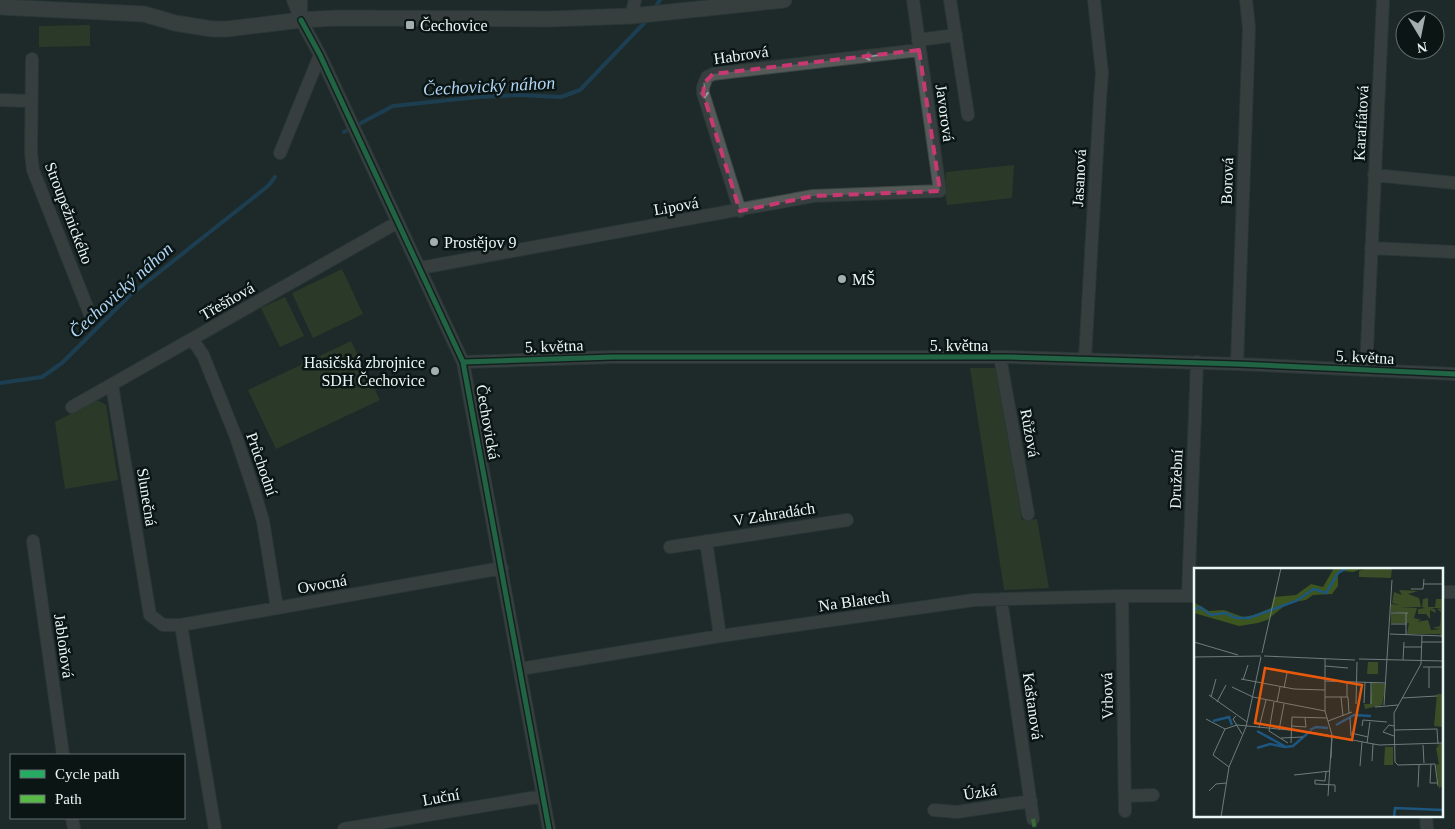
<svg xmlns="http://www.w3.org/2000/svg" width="1455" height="829" viewBox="0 0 1455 829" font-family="'Times New Roman',serif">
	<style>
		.green { fill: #3a4d26 }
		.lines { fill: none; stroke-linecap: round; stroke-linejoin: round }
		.stream { stroke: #1d567f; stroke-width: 4 }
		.minor-casing { stroke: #3a4645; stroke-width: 14 }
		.tertiary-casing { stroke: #3a4645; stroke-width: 17 }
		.minor { stroke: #555a58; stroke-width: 12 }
		.tertiary { stroke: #555a58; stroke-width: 15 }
		.quiet { stroke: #58b947; stroke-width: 4; stroke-dasharray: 8 4; stroke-linecap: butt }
		.cycleway-casing { stroke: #0b1514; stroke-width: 8 }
		.cycleway { stroke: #26ab63; stroke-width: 5 }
		.oneway { stroke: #98a19f }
		.marked { fill: none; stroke: #c83972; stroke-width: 4; stroke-dasharray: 10 6; stroke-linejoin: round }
		.poi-dot { fill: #a2afae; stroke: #0b1514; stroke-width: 2 }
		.labels { text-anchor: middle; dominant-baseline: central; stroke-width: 5; stroke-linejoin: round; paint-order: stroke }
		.poi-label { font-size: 16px; fill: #e9f7f5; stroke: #0b1514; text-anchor: start }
		.street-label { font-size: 16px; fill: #e9f7f5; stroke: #0b1514 }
		.water-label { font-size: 18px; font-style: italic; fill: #b0d5f5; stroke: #0b1514 }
		.inset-river { fill: none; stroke: #1d567f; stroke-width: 2.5 }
		.inset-road { fill: none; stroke: #6f7c7b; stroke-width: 1 }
		.view { fill: #e8590c; fill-opacity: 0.15; stroke: #e8590c; stroke-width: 2.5 }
		.inset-edge { fill: none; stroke: #e9f7f5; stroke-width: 2.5 }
	</style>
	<rect width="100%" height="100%" fill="#1d2a29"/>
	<path class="green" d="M90,25V46L39,47V26Z
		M1014,165L1012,198L947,205L945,191L946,172Z
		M342,269L363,314L313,338L292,293Z
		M285,297L304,336L280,347L261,308Z
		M351,341L380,400L276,449L248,390Z
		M970,368H996L1022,520L1037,519L1049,588L1004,590Z
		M97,400L106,405L118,480L65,489L55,422Z"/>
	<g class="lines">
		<path class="stream" d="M654,9L660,0
			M344,132L393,106L478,97L519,95L561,97L580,90L648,19
			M0,383L42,377L62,363L129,296L268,186L275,177"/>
		<defs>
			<path id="minor" d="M293,0L301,20V0
				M950,0L968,115
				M631,16L635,0
				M301,20L320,55L463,362L549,829
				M918,40L956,35
				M32,59L31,153L33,170L91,317
				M0,100L30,101
				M280,153L320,55
				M1374,175L1455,183
				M740,211L703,93V87L707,77L713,74L919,50
				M1371,248L1455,252
				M420,268L813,196L940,191L913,0
				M192,339L203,355L236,437L255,494L263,521L277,608
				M1000,357L1028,514
				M1085,358L1100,99L1102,73L1094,0
				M463,362L613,357H1009L1237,364L1455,374
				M1237,364L1249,28L1246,0
				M1366,370L1383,0
				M112,385L150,615L163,625H181L502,568
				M72,407L398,222
				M33,541L63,755
				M706,541L720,636
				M670,547L847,520
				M1441,592H1455
				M1122,596L1125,811
				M1188,596L1197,362
				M1001,599L1033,819
				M181,625L215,829
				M520,669L720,636L974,600L1122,596H1195
				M1125,796L1153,795
				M934,810L957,812L1031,801
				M1426,815L1427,829
				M72,818L74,829
				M344,829L543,796"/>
			<path id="tertiary" d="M0,7L144,14L175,23L212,29H227L301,20L336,18L550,19L631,16L784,0"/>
		</defs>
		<use href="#minor" class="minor-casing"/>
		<use href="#tertiary" class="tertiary-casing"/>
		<use href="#minor" class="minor"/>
		<use href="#tertiary" class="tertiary"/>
		<path class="quiet" d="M1033,819L1035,829"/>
		<defs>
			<path id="cycleway" d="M301,20L320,55L463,362L549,829
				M463,362L613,357H1009L1237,364L1455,374"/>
		</defs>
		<use href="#cycleway" class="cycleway-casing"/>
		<use href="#cycleway" class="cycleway"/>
	</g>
	<defs><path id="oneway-shaft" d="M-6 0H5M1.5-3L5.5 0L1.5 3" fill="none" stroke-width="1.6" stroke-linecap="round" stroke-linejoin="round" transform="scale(1.25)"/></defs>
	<g class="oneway">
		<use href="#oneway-shaft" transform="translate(871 56) rotate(173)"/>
		<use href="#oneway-shaft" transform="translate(704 91) rotate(89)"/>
	</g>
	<path d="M0 0H1455V829H0ZM919,50L940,191L813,196L740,211L703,93L705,82L713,74Z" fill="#1d2a29" fill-opacity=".55" fill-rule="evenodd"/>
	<path class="marked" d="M919,50L940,191L813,196L740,211L703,93L705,82L713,74Z"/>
	<g class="poi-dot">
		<rect x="405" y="20" width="10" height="10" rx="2.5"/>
		<circle cx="434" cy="242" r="5"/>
		<circle cx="842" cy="279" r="5"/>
		<circle cx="435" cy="371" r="5"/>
	</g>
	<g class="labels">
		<g class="poi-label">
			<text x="420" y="25">Čechovice</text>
			<text x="444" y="242">Prostějov 9</text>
			<text x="852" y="279">MŠ</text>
			<text x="425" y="362" text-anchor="end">Hasičská zbrojnice<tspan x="425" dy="18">SDH Čechovice</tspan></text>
		</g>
		<g class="street-label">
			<text transform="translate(741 55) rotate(-8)">Habrová</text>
			<text transform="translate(945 113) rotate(82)">Javorová</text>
			<text transform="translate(1361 123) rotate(-87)">Karafiátová</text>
			<text transform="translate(1079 178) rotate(-87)">Jasanová</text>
			<text transform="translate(1227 181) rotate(-88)">Borová</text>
			<text transform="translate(676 206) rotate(-10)">Lipová</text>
			<text transform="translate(69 213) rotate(69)">Stroupežnického</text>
			<text transform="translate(227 301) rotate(-30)">Třešňová</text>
			<text x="959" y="345">5. května</text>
			<text transform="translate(554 346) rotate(-2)">5. května</text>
			<text transform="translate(1365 357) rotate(3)">5. května</text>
			<text transform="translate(488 422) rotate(80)">Čechovická</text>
			<text transform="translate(1030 433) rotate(80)">Růžová</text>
			<text transform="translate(262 464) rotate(71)">Průchodní</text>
			<text transform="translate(1176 479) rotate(-88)">Družební</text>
			<text transform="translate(147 497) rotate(81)">Slunečná</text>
			<text transform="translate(774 514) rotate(-9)">V Zahradách</text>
			<text transform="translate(322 584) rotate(-10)">Ovocná</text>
			<text transform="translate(854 601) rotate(-8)">Na Blatech</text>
			<text transform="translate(64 646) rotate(82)">Jabloňová</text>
			<text transform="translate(1107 696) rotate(-91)">Vrbová</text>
			<text transform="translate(1033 706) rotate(82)">Kaštanová</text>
			<text transform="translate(980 792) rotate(-9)">Úzká</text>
			<text transform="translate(441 797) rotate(-10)">Luční</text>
		</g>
		<g class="water-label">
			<text transform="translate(489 86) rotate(-3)">Čechovický náhon</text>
			<text transform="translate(121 290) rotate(-42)">Čechovický náhon</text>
		</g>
	</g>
	<g transform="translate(1194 568)">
		<rect width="249" height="249" fill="#1d2a29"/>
		<path d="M173,0H198L197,10L165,9V3ZM205,22L224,23L214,26L225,30L227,39H206L223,40L220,50L227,52L223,54L234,52L237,62L247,61L238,60L246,58L247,44L243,41L248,40H237L241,41L242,45L236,42V51L232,46H224V41L231,40L228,39L229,31L234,30V39H241L242,31H249V74L246,66H213L215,55H197V45L213,46L197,44V36L206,37L198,35L200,24L208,27ZM174,94H184V106H173ZM178,115L192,116L188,137L171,141L170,136H176ZM243,126H249V159L240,158ZM248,176L249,217L245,221L242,197L245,196L242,180L245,178L242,177ZM191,179H199V197H190Z" fill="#3a4d26"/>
		<path d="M140,0H171L159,4L149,3L144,6V18L138,26L119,27L112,32L94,35L73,52L64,55L45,58L0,45L1,35L15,43L30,42L49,49L60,47L77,40L80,29L102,27L117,16L129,19Z" fill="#3d551e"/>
		<path class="inset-river" d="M0,42L6,39L17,47L31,45L42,50H55L102,33L120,21L132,25L144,5L153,0M19,153L35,149L38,157M142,157L160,147L177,148M116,162L122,159L134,160M63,163L92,179L99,178L114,165M63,180L76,176L91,179M200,249L201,240L249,242"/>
		<path class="inset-road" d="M229,16H249M217,21H229L230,11M197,45H214M197,56H213M196,66L249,68M212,67V45M228,67L227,96L200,145L201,194L204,197L241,196L244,218M0,74L44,87M228,74H249M210,79H228M68,85L87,0M70,88L161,92M0,89L67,88M131,91V143L138,167M165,91L249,93M209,92L210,74M131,98L154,100M229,99H249M235,99V120M47,111L100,121L131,122M49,112L54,97M131,113L192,115M38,119L59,129L131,143M90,120L93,105M15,127L53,154M17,129L22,111M131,129H154L155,145M147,129L149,148M153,129V113M208,130L243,128M23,134L32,117M80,134L75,163L94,175M83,134L86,119M170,135L171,114M162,136L163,94M177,136V114M190,137L198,12M181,139L204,137M42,148L39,151L48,166M156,150L157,168M12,151L31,161L43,157L116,164L185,177L249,175M134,153L158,144M98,158L112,159L111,150M168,158L169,152L193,154M200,158L195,157L189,164L200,168M65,160L72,132M31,161L19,187L35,199M85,162L90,136M200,162L243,161L244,176M157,165L174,169M87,170L109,169M97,175L98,149L133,150M173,175L176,154M229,177L230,195M178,193L179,176M237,196L236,215H243M166,198L168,174M100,207L136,203M121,216L141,217V224M121,216V212L131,213L132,204M224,219L225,197M15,223L22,216L32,215M134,228L138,167L137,190M27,249L35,199L52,159L67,89"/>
		<path class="view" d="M71,100L168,117L158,172L61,155Z"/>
		<rect width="249" height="249" class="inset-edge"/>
	</g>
	<rect x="10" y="754" width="175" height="65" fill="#0b1514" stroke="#646f6e"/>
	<rect x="20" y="770" width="25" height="8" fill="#26ab63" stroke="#646f6e"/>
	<text x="55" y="779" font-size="15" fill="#e9f7f5">Cycle path</text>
	<rect x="20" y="795" width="25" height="8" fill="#58b947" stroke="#646f6e"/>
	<text x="55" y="804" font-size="15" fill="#e9f7f5">Path</text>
	<g transform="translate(1420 35) rotate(170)"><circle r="24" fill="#0b1514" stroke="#646f6e"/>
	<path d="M0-4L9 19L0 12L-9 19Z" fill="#a2afae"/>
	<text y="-8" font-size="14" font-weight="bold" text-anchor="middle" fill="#e9f7f5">N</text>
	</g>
</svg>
